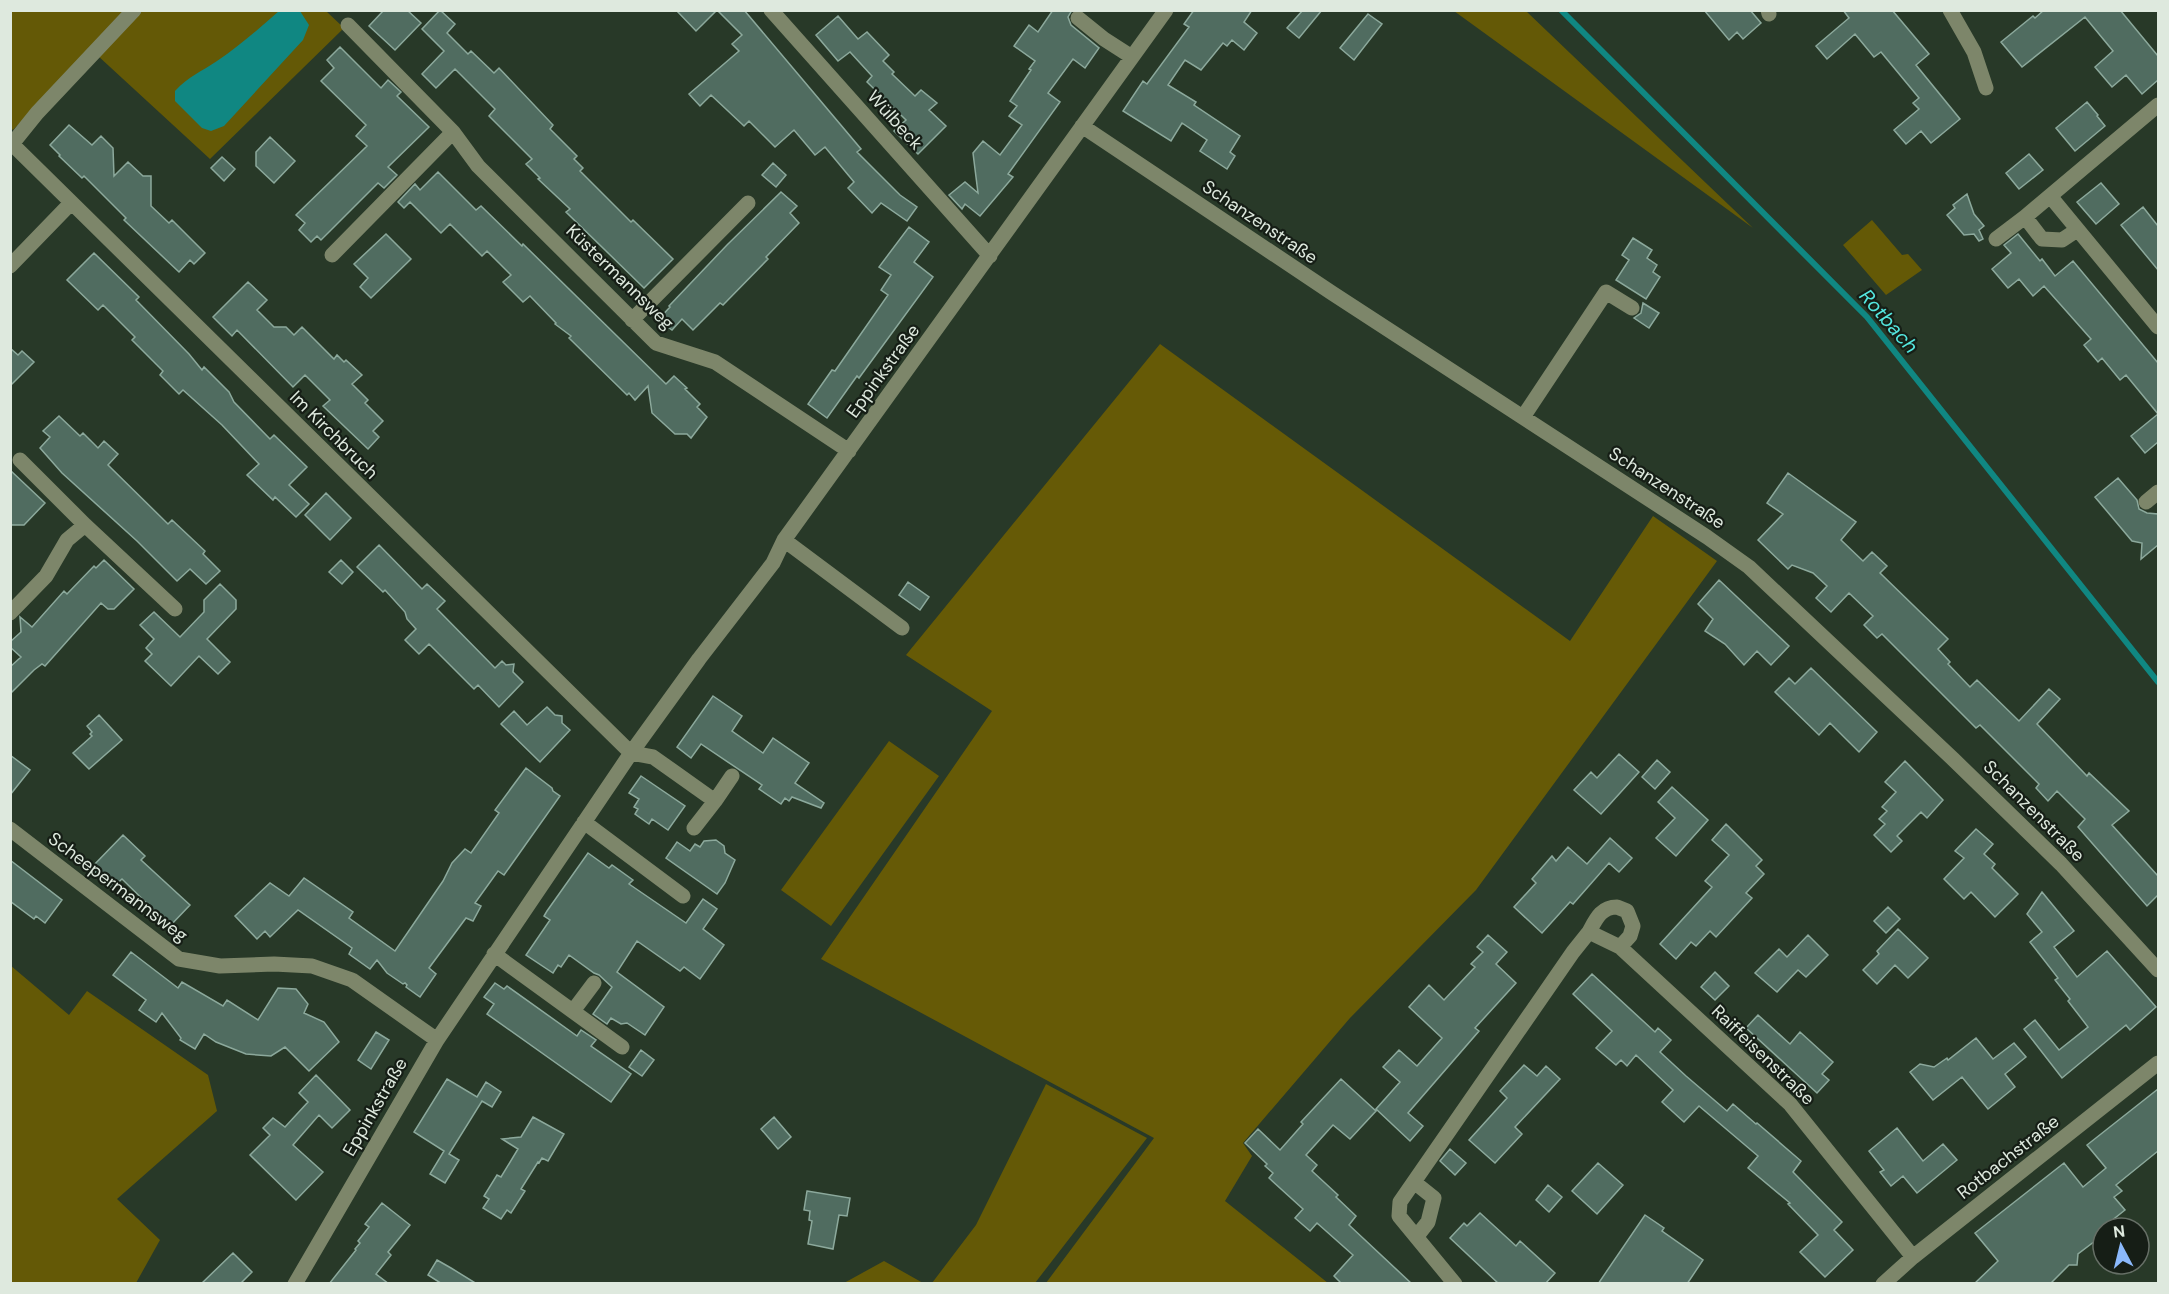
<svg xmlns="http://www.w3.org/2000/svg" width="2169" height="1294" viewBox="0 0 2169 1294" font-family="'DM Sans',sans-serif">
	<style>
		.green { fill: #645906 }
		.forest { fill: #665a06 }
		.water { fill: #108782 }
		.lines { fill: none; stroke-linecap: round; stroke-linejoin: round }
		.stream { stroke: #108782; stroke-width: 6 }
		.building { fill: #506c60; stroke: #8ca99c; stroke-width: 1.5 }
		.minor { stroke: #7d866a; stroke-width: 15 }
		.labels { text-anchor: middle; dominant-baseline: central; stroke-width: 4.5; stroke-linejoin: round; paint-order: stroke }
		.street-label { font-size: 18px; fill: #dee9de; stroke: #161e16 }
		.water-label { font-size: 20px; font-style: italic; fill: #54e7df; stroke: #161e16 }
	</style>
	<rect width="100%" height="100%" fill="#283928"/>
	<path class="green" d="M11,11H129L13,130L11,128Z
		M140,11H326L344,28L210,159L97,55Z
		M1454,11H1526L1753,228Z
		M1872,220L1902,255L1908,254L1922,270L1886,295L1843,245Z
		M889,741L939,776L831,926L781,890Z
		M10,965L69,1015L87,991L208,1075L217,1111L117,1199L160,1240L136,1283H11Z
		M1046,1084L1147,1138L1035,1283H932L976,1225Z
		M884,1261L923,1283H844Z"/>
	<path class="forest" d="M1160,344L1570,641L1653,516L1717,561L1476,890L1350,1018L1243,1143L1252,1156L1225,1201L1328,1283H1046L1154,1138L821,959L992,711L906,655Z"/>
	<path class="water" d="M279,11H300L309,25L303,40L224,126L211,131L202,128L175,101V91C189,76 201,72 217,61C239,46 260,28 279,11Z"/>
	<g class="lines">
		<path class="stream" d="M1561,10L1867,317L2158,682"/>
	</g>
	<path class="building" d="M384,10H407L421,23L395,50L369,26Z
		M440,10L455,24L447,33L468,54L471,51L494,73L499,68L553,125L550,129L577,156L574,159L583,168L580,171L631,222L633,220L673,259L644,288L566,212L570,209L538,179L540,178L526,164L532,159L489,116L495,109L455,69L436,88L422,74L444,51L422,29Z
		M676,10H717L696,31Z
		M717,10H744L861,149L857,152L900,195L917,207L907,221L881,203L872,213L848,188L854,182L825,147L815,155L794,130L775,147L749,121L744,126L711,95L700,106L689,94L739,51L732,44L742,35Z
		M1053,10H1072L1068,17L1071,25L1099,48L1085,68L1073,59L1048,93L1060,102L1008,174L1013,177L980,216L965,204L962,209L949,195L965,182L978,193L973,153L983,141L1000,155L1022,125L1009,116L1017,106L1010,101L1031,70L1029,69L1035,61L1014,46L1029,25L1038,32Z
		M1194,10H1252L1244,22L1257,33L1244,50L1232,40L1227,46L1223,43L1201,70L1185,60L1168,85L1196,102L1194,105L1240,136L1230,152L1235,156L1227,169L1200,151L1207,140L1182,123L1171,141L1123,111L1143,81L1147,84L1189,27L1184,24Z
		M1303,10H1322L1299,38L1287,28Z
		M1704,10H1750L1761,23L1743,39L1737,32L1729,40Z
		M1843,10H1892L1929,54L1916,65L1960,119L1931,143L1921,131L1906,144L1894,130L1919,109L1913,103L1919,98L1881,52L1874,57L1855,34L1827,59L1816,46L1849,18Z
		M2044,10H2120L2158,56V80L2142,94L2126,75L2112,87L2095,67L2113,51L2085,17L2022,67L2001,42L2033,16L2035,18Z
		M1368,14L1382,24L1354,60L1340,48Z
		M838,16L858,39L867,32L889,55L883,61L894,72L892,74L915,96L921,90L937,103L929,110L946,126L918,154L894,131L906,120L867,82L872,76L850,52L838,61L816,35Z
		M340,47L381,88L388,80L401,92L397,96L429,127L388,167L397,175L384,188L378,183L321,240L317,236L311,242L299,230L305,223L296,215L367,146L356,136L366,125L321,81L334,68L327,60Z
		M2087,102L2098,115L2097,116L2105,126L2075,151L2056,128Z
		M69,125L92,145L101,136L113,148L114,176L128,162L143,176H151V206L169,223L172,220L205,253L194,264L190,260L179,272L124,220L126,218L84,176L82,178L59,156L60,155L50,145Z
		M270,137L295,161L274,183L256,166V152Z
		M2029,154L2043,170L2019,189L2006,173Z
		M222,157L235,169L224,181L211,168Z
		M773,163L786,175L776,187L762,175Z
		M438,172L476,210L481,206L522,246L523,244L666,384L674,376L687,388L685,389L700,404L697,407L707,417L691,438L687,434H675L652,413L648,386L635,400L629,393L627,395L569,338L571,336L555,324L556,323L530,296L523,302L503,282L511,275L487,251L482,256L450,224L441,233L410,202L404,208L398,202L415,184L420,190Z
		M2101,183L2119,204L2096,224L2077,202Z
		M781,192L797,206L790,213L799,223L766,257L768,259L723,305L720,303L693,330L682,319L672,330L658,320L670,307L669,306L727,245Z
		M1967,194L1974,214L1984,226L1979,230L1983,239L1979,241L1974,234L1964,235L1947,215L1955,208L1953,205Z
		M2143,207L2158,226V270L2121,225Z
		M909,227L929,242L914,262L933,277L859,378L857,376L827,418L808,404L832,370L835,371L888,295L881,290L891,275L879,267Z
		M386,234L411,259L371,298L360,287L368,278L354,264Z
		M2018,234L2040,261L2042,259L2055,276L2073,261L2158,363V442L2145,453L2131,436L2158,414L2126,375L2120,380L2102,358L2098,362L2084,345L2091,339L2044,286L2033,296L2019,279L2008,288L1992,269L2011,253L2004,245Z
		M1633,238L1652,250L1647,258L1657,265L1653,272L1660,277L1646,299L1616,280L1629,260L1622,255Z
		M94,253L139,297L136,300L189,354L202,370L204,367L229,392L234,402L270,439L274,435L307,467L289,485L309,504L296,517L275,497L273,500L247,475L259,464L222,425L183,390L179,394L160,375L163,371L132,340L135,337L103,305L98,310L67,280Z
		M248,282L267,300L257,310L274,327H286L294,335L302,327L334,359L337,355L344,362L346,360L362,375L352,384L368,400L365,403L383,421L373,431L379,437L368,449L323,406L330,400L305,375L293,387L237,330L232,336L213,317Z
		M1643,303L1659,313L1649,328L1634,318L1641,313Z
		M10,348L18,355L22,351L34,362L10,386Z
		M59,416L80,436L83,433L98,448L104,441L118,454L108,465L168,524L172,520L205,551L203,554L220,571L206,584L190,569L177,581L137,541L62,473L40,448L50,437L43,431Z
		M10,470L45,503L24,525H10Z
		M1788,473L1856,522L1841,540L1863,561L1872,552L1887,566L1880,573L1948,639L1938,649L1950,662L1948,664L1970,687L1977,680L2019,721L2049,689L2060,699L2037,724L2087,776L2089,773L2129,811L2112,825L2158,876V895L2147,906L2078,827L2085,819L2057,791L2048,801L2036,788L2039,784L1980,725L1976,728L1882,634L1877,638L1864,625L1873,616L1849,593L1831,612L1816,598L1827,586L1813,573L1792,565L1788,569L1758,540L1783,514L1767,503Z
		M2118,478L2137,500L2139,509L2147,513L2158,514V545L2141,559L2142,543L2132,541L2095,497Z
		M326,493L351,518L330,540L305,515Z
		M379,545L422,589L427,584L445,601L437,609L495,668L502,661L506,665L514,664L513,672L523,682L499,707L478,685L474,689L429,644L419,654L405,640L416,629L407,619L405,612L385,590L383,592L357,567Z
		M104,560L134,589L114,609H108L101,603L45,666L42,664L34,670L10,694V667L21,657L10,647V642L21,632L20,617L32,627L64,591L67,594L94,566L96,568Z
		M341,560L353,572L342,584L329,572Z
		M1719,580L1789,646L1771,665L1757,651L1744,665L1725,644L1705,631L1713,619L1698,604Z
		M908,582L929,597L920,610L899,595Z
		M220,584L236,600V609L207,639L230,662L218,674L199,656L171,686L145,661L152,654L146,648L154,639L140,625L154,612L180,637L204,612V600Z
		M1811,668L1877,732L1859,752L1830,723L1819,735L1775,692L1789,678L1795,684Z
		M713,696L742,716L732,731L763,753L773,738L809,763L795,783L824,803L821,808L792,797L789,801L785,798L781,804L759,789L762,785L701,744L691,758L677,747Z
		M547,707L555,715L562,716V723L570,730L540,762L501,724L514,711L527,725Z
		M99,715L122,740L89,769L73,753L92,736L90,734L92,732L87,726Z
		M1619,754L1639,772L1601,814L1574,790L1591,772L1597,778Z
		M10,755L30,770L10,795Z
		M1657,760L1670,772L1655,789L1642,777Z
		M1905,761L1943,800L1927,818L1921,812L1897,836L1902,841L1891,852L1874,835L1885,824L1879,819L1887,811L1882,807L1896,792L1885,782Z
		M526,768L552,788L553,791L560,796L504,875L498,871L475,903L481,906L473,921L466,918L429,968L436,974L420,997L406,987L407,985L405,983L403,984L387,973L377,960L370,969L349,954L352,948L298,910L270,937L265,931L257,939L235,916L270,883L289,896L304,878L353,912L349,918L395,951L443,881L452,863L465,849L471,853L499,813L495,810Z
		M641,776L685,806L668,830L652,819L649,824L635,814L638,809L634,807L639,799L629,793Z
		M1672,787L1708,820L1676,856L1656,838L1675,818L1658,802Z
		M1726,824L1762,860L1756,866L1764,874L1746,893L1752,898L1716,937L1710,931L1696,946L1691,942L1676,959L1660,944L1712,887L1705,881L1729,855L1712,840Z
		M1976,829L1993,844L1984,854L1995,864L1992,868L2018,894L1995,917L1971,892L1964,899L1944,879L1964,858L1955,851Z
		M123,835L145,856L141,860L190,905L170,926L122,879L112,888L91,868Z
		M1610,838L1632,858L1619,872L1609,863L1573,904L1570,902L1542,933L1514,907L1536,883L1532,879L1552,856L1556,861L1568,847L1587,864Z
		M716,840L724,846L725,853L735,860L725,883L717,894L666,858L677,842L690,851L695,844L700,847L704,841Z
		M588,853L609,868L612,865L633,880L629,884L686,923L703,899L717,909L703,929L724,945L700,979L684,967L680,971L637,941L617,972L664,1007L645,1035L627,1023L621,1024L611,1018L607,1024L593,1014L612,987L599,975L594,973L569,955L561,967L558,965L553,973L526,955L550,920L544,916L547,911Z
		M10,860L62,900L45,923L36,916L34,919L10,901Z
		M2042,892L2074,931L2054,947L2077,977L2107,951L2156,1007L2130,1030L2126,1025L2062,1078L2024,1029L2035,1020L2059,1050L2088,1027L2068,1001L2070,999L2055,980L2058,978L2030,942L2042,932L2027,914Z
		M1888,907L1900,919L1886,933L1874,921Z
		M1898,929L1928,958L1908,978L1895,965L1877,984L1863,970L1879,954L1877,951Z
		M1488,935L1507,952L1496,964L1516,983L1475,1028L1479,1031L1408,1113L1423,1126L1410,1141L1376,1109L1400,1082L1383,1067L1399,1050L1417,1066L1442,1038L1409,1007L1429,985L1444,1000L1475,967L1471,964L1483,952L1477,947Z
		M1808,935L1828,955L1806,977L1798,970L1777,992L1755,973L1779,949L1787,957Z
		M131,952L178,988L182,982L223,1006L227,1000L258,1020L278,988L296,989L308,1004L304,1013L324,1022L339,1042L309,1071L285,1047L271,1056L246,1054L216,1042L204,1034L195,1049L180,1040L181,1038L162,1013L156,1022L139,1010L146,1000L113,975Z
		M1715,972L1729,986L1715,1000L1701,987Z
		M1592,974L1655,1032L1658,1028L1671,1040L1660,1052L1686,1076L1727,1111L1733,1104L1756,1124L1757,1123L1801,1161L1793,1172L1842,1222L1834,1230L1853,1250L1825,1277L1800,1252L1818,1235L1788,1204L1790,1203L1748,1168L1758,1156L1699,1106L1684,1122L1662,1102L1673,1090L1636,1055L1627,1066L1621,1060L1616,1065L1596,1048L1612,1031L1573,994Z
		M495,983L504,989L507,986L577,1036L581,1030L596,1040L591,1046L631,1074L611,1102L487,1014L494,1004L484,997Z
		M1758,1015L1790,1044L1800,1032L1833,1062L1822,1074L1829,1080L1817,1093L1746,1028Z
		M376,1032L389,1040L371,1069L358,1060Z
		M1976,1038L1993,1059L2014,1043L2026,1057L2005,1074L2015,1087L1988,1109L1962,1077L1933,1100L1910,1072L1920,1064L1934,1067L1947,1058L1948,1060Z
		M641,1050L654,1060L642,1076L629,1067Z
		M1524,1065L1537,1076L1546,1066L1560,1079L1515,1127L1522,1134L1495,1163L1469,1140L1507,1098L1500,1091Z
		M316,1075L350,1110L332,1128L319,1115L293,1145L323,1172L296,1200L250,1155L270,1135L263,1128L273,1118L285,1127L308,1102L299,1093Z
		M447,1079L477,1097L486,1082L501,1092L492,1107L482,1101L449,1154L459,1160L445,1183L430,1174L444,1151L414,1132Z
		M1341,1079L1376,1111L1350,1139L1333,1125L1306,1155L1317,1165L1312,1171L1338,1195L1336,1197L1356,1216L1349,1225L1412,1284H1342L1334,1276L1353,1255L1317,1223L1310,1231L1295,1218L1303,1209L1269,1178L1273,1173L1265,1166L1267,1164L1245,1143L1258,1129L1280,1150L1303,1124L1301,1122Z
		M2158,1089V1151L2116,1185L2122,1191L2114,1197L2125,1210L2110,1222L2113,1227L2103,1228V1235L2078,1254L2077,1265H2069L2050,1284H1974L1998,1261L1975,1233L2064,1163L2083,1187L2106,1168L2087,1145Z
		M533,1117L564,1134L548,1161L542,1158L539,1163L538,1162L521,1189L525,1191L511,1213L507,1210L501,1219L483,1208L489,1199L484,1196L497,1175L501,1177L518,1149L502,1139L521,1137Z
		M774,1117L791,1137L778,1149L761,1129Z
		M1897,1128L1923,1161L1943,1144L1957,1160L1917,1193L1903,1176L1891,1186L1880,1172L1884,1170L1869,1151Z
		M1450,1149L1466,1163L1455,1175L1440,1161Z
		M1598,1163L1623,1185L1597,1214L1572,1191Z
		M1548,1185L1562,1197L1549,1212L1536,1200Z
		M807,1191L850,1198L847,1216L839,1215L833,1249L808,1244L812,1221L809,1220L810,1211L804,1210Z
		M382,1203L410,1225L388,1252L391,1255L376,1274L389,1284H329L356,1250L355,1249L360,1243L358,1241L369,1227L365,1224Z
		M1480,1213L1516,1246L1520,1241L1555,1273L1545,1284H1499L1450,1238L1464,1223L1467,1226Z
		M1645,1215L1664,1228L1662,1231L1703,1260L1687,1284H1598Z
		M233,1253L252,1272L240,1284H201Z
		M437,1260L451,1268L477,1284H442L428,1275Z"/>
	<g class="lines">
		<path class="minor" d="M771,10L990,256
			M1768,10L1769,14
			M1950,10L1974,52L1986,88
			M1078,18L1104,39L1132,57
			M348,25L453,132L478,166L656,343L715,362L849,451
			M1082,126L1332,293L1707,537L1749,567L1953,759L2061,864L2158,970
			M10,142L631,753
			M12,144L37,113L134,10
			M2050,196L2158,327
			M2025,217L2042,239L2062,240L2077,230
			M1996,239L2025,217L2158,105
			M332,255L453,132
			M10,266L71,203
			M632,320L748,203
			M1523,417L1606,292L1632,308
			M20,460L85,525L175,609
			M2146,502L2158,492
			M784,540L902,628
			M10,613L46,576L67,540L85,525
			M631,753L653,757L715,801L732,776
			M584,822L683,896
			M694,828L715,801
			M10,829L179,959L220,966L274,964L312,966L352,980L437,1040
			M1617,907L1627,911L1633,926L1630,936L1620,947L1589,932C1596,919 1601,907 1617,907Z
			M1620,947L1790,1104L1913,1257
			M494,954L622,1047
			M573,1011L594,983
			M1414,1182L1434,1198L1428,1222L1417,1236
			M295,1284L437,1040L631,753L699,659L773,563L784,540L1166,10
			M1455,1284L1399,1216L1400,1202L1573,952L1589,932
			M1883,1284L1913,1257L2158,1063"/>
	</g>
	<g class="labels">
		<g class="street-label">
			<text transform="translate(895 120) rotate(48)">Wülbeck</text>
			<text transform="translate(1260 222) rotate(34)">Schanzenstraße</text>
			<text transform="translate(620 277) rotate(44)">Küstermannsweg</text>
			<text transform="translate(883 371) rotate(-54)">Eppinkstraße</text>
			<text transform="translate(334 435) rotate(45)">Im Kirchbruch</text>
			<text transform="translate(1667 488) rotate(33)">Schanzenstraße</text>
			<text transform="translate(2034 811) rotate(45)">Schanzenstraße</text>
			<text transform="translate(118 887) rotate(37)">Scheepermannsweg</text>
			<text transform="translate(1763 1055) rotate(44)">Raiffeisenstraße</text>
			<text transform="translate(375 1107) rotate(-60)">Eppinkstraße</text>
			<text transform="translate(2008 1157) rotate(-38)">Rotbachstraße</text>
		</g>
		<g class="water-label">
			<text transform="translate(1889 321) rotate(49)">Rotbach</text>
		</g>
	</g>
	<rect width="2169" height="1294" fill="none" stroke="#dee9de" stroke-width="24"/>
	<g transform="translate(2121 1246) rotate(353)"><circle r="28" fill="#161e16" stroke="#666f66" stroke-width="1.5"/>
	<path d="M0-4.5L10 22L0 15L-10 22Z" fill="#8bb9fc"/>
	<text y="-9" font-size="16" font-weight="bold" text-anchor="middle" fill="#dee9de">N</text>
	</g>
</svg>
